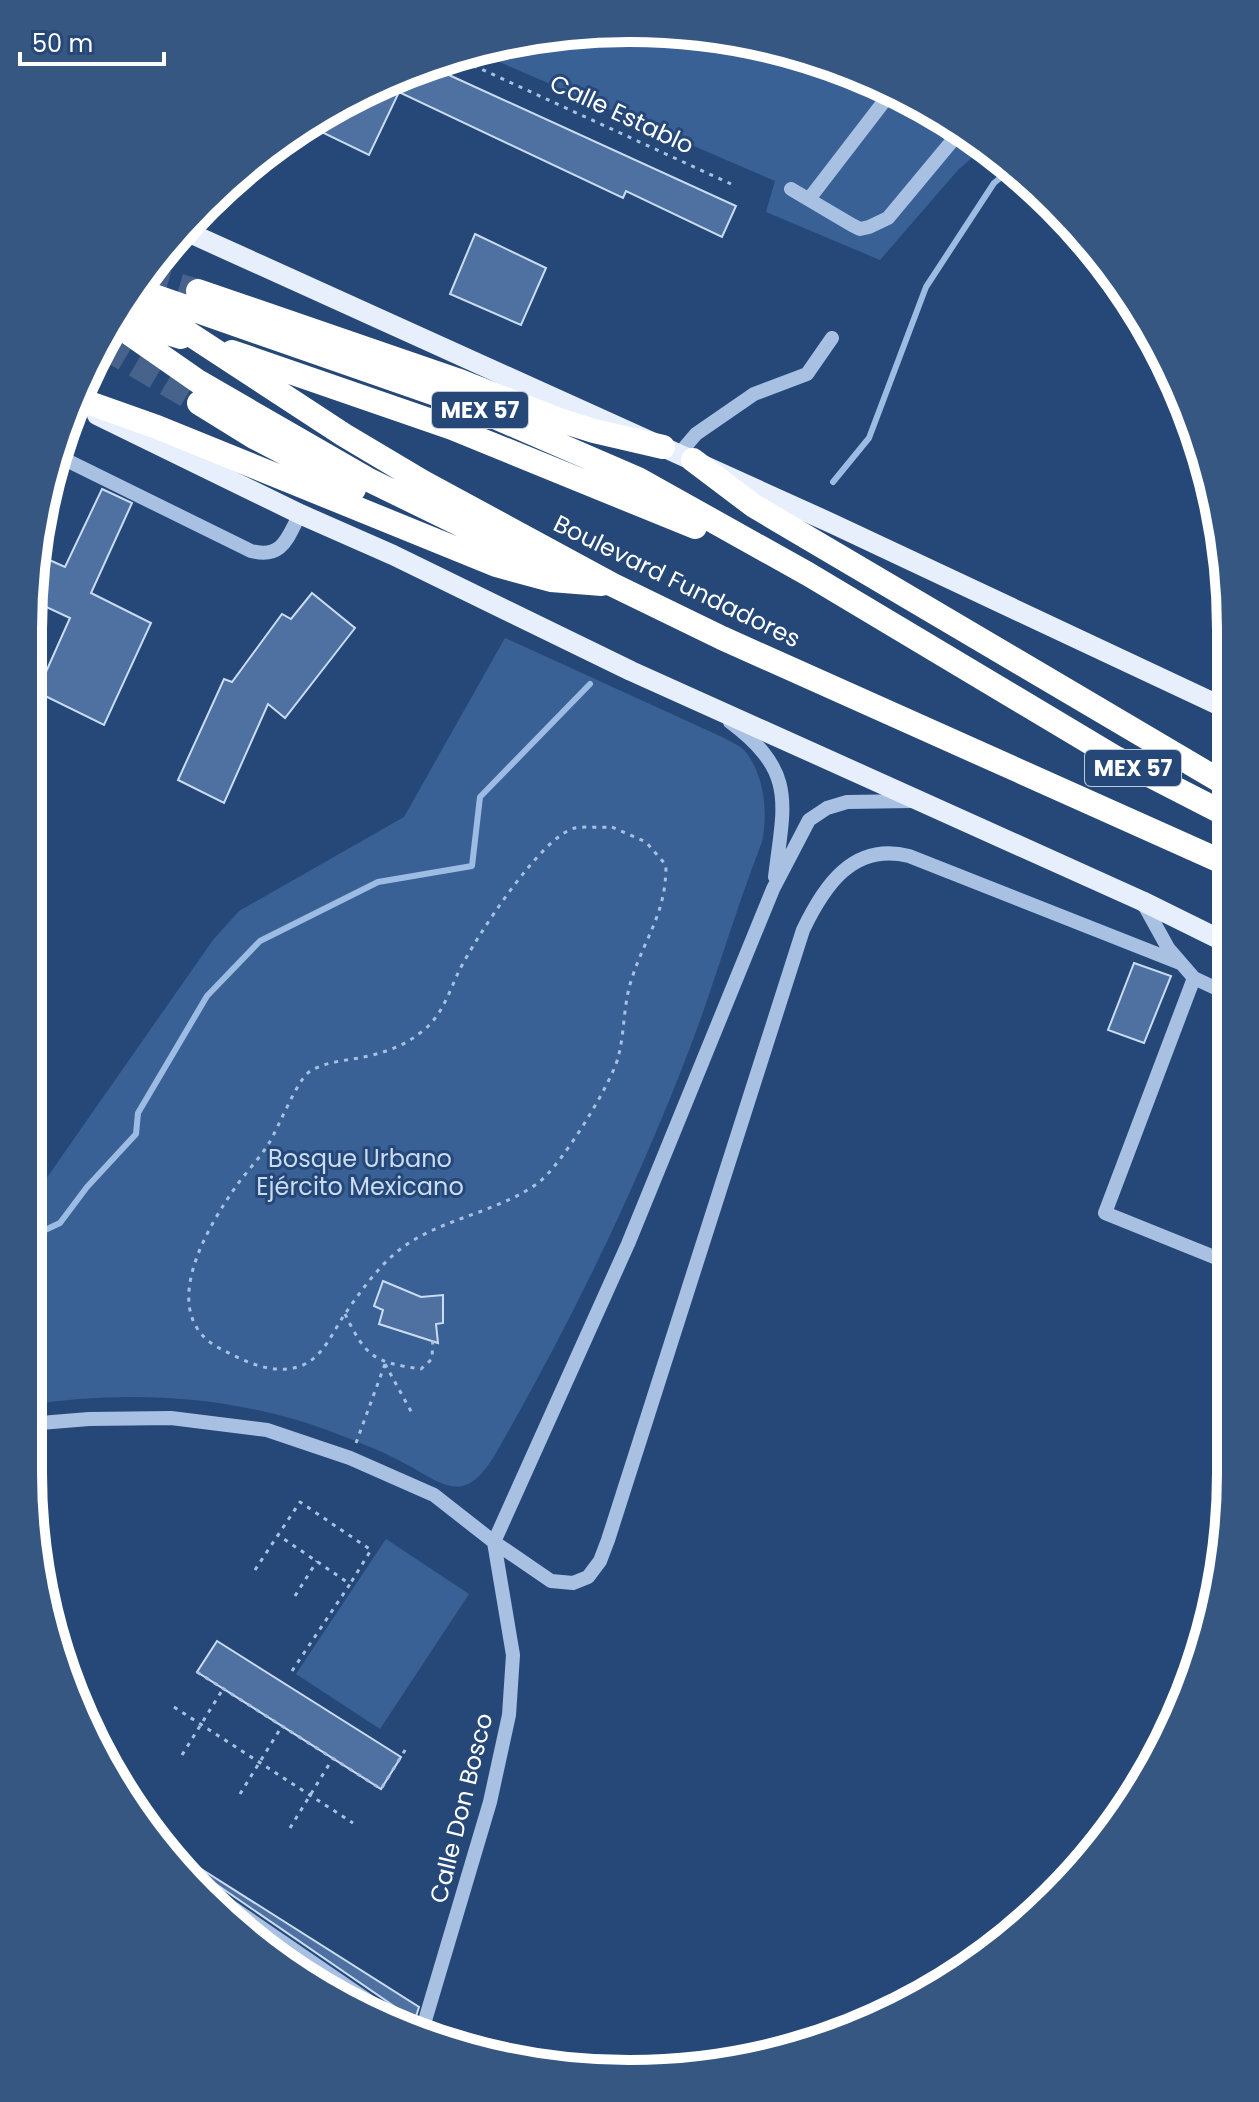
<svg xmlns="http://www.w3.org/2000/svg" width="1259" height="2102" viewBox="0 0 1259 2102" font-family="Poppins,sans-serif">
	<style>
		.green { fill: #3a6195 }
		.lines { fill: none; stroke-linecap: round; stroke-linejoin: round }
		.stream { stroke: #9dbce3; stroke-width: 6 }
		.building { fill: #4e71a1; stroke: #cadcf2; stroke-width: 2 }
		.highway-tunnel { stroke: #47638c; stroke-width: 24; stroke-dasharray: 24 12; stroke-linecap: butt }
		.path { stroke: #a8c1e3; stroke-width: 3; stroke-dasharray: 4 6; stroke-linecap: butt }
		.minor { stroke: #a8c1e3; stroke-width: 14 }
		.major { stroke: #e7effc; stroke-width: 20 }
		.highway { stroke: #fff; stroke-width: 24 }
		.labels { text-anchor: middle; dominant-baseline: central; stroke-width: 6; stroke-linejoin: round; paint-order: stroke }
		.shield { fill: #264878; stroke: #bec8d6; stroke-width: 2 }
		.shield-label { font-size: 22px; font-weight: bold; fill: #fff }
		.street-label { font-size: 24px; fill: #fff; stroke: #264878 }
		.park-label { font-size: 24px; fill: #cadcf2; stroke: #264878 }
		.rim { fill: none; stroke: #fff; stroke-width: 10 }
	</style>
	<rect width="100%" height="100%" fill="#264878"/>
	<path class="green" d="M630,28L747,40L860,74L964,130L984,147L958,170L880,260L766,212L775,181L474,51L513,39Z
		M505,638L722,737C729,741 739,745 744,750C765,775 768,813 762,842C737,906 718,972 694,1037C639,1183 571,1323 493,1458C483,1473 471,1490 451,1486C435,1483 417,1469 402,1462C382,1451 361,1443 340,1435C243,1396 131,1389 28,1405V1193L41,1186L213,940L239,911L404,817Z
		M386,1539L469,1594L380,1729L296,1674Z"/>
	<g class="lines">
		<path class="stream" d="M833,482L869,438L926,287L994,183L1010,170
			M28,1238L60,1223L87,1187L136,1134L138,1113L207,996L260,941L378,882L472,866L480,797L590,684"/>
	</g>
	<path class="building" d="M427,65L736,206L722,237L626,191L623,198L399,92L369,155L305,124L400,74Z
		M475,234L546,268L521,325L450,294Z
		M102,489L132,503L91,593L151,623L104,725L37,692L70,618L29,599L36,554L65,567Z
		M312,593L355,628L285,718L268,704L224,803L178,780L224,679L232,682L282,614L291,619Z
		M1134,963L1171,976L1144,1043L1108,1030Z
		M383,1281L421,1297L443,1295V1323L436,1324L438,1343L379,1324L383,1310L374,1306Z
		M217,1641L401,1757L381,1789L197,1672Z
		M176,1853L419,2007L412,2029L406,2026L407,2017L404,2013L204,1876L198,1874L191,1877L172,1858Z
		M236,1922L322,1981L264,1950Z"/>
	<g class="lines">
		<path class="highway-tunnel" d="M145,276L198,291
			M104,347L199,403"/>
		<path class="path" d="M455,57L731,184
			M612,827L646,842L666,865C666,914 646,935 632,978C623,1004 625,1032 618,1058C610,1086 561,1166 538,1183C495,1214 437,1219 398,1251C377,1268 360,1292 345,1314C333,1331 324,1356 303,1365C274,1377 244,1361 219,1348C155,1313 208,1226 237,1185C247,1171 260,1158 269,1143C279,1127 296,1082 309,1072C324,1062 342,1061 359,1058C380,1054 403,1047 420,1033C442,1017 448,994 459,971C475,939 541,836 575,828C586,826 601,828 612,827Z
			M345,1314C366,1357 373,1362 421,1369L432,1359L433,1335
			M385,1364L413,1415
			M356,1443L385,1364
			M255,1570L278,1535
			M295,1596L317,1561
			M292,1671L350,1584L278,1535L300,1502L371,1550L350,1584
			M197,1672L381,1789L407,1747
			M174,1707L353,1823
			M182,1755L223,1689
			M240,1794L282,1726
			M290,1828L333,1758"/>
		<path class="minor" d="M791,189L852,225L860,229L869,227L888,218L962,129
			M809,199L892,91
			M679,454L696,434L754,394L807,374L832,338
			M56,455L251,551C283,559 287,538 300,514
			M730,722C797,772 784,803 775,877
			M1142,901L1168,948L1194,978L1228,994
			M1194,978L1105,1213L1229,1263
			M28,1424L89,1419L171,1418L267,1430L350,1458L434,1495L494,1542L551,1581L573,1583L588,1577L600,1561L608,1540L803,930C824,886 853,842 909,856L1180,963
			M494,1542L628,1244L773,889L809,820L827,808L847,802L912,801
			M198,1884L398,2021
			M421,2034L490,1802L509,1715L513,1655L494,1542"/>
		<path class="major" d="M183,230L833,524L1227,709
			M97,415L300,514L393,555L631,671L1142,901L1227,943"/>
		<path class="highway" d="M140,291L467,405L638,479L808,574L1116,758L1227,815
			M198,291L457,380L559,420L594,431L663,447
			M130,295L344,435L423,482L613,585L722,638L1227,864
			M118,318L181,337
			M117,325L199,382L367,479L552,569
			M232,352L452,428L695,527
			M78,399L157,427L496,565L551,580L602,584
			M199,403L254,437L354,489
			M693,460L754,506L1227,785"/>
	</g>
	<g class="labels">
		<g class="shield">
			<rect x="432" y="392" width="96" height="36" rx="6"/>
			<rect x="1085" y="750" width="96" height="36" rx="6"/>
		</g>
		<g class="shield-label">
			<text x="480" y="410">MEX 57</text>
			<text x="1133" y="768">MEX 57</text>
		</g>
		<g class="street-label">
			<text transform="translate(622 114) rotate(25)">Calle Establo</text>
			<text transform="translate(677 581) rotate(26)">Boulevard Fundadores</text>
			<text transform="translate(461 1808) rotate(-76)">Calle Don Bosco</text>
		</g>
		<g class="park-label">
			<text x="360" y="1158">Bosque Urbano<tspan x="360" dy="28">Ejército Mexicano</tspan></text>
		</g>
	</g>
	<path d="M0 0H1259V2102H0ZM629 42H630A587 587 0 0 1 1217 629V1473A587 587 0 0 1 630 2060H629A587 587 0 0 1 42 1473V629A587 587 0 0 1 629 42Z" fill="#375783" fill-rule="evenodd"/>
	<path class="rim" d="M629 42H630A587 587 0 0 1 1217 629V1473A587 587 0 0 1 630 2060H629A587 587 0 0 1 42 1473V629A587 587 0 0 1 629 42Z"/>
	<path d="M20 52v12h144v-12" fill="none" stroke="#ffffff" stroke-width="4"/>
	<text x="32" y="52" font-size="24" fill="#ffffff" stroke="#264878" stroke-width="6" paint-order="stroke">50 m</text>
</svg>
